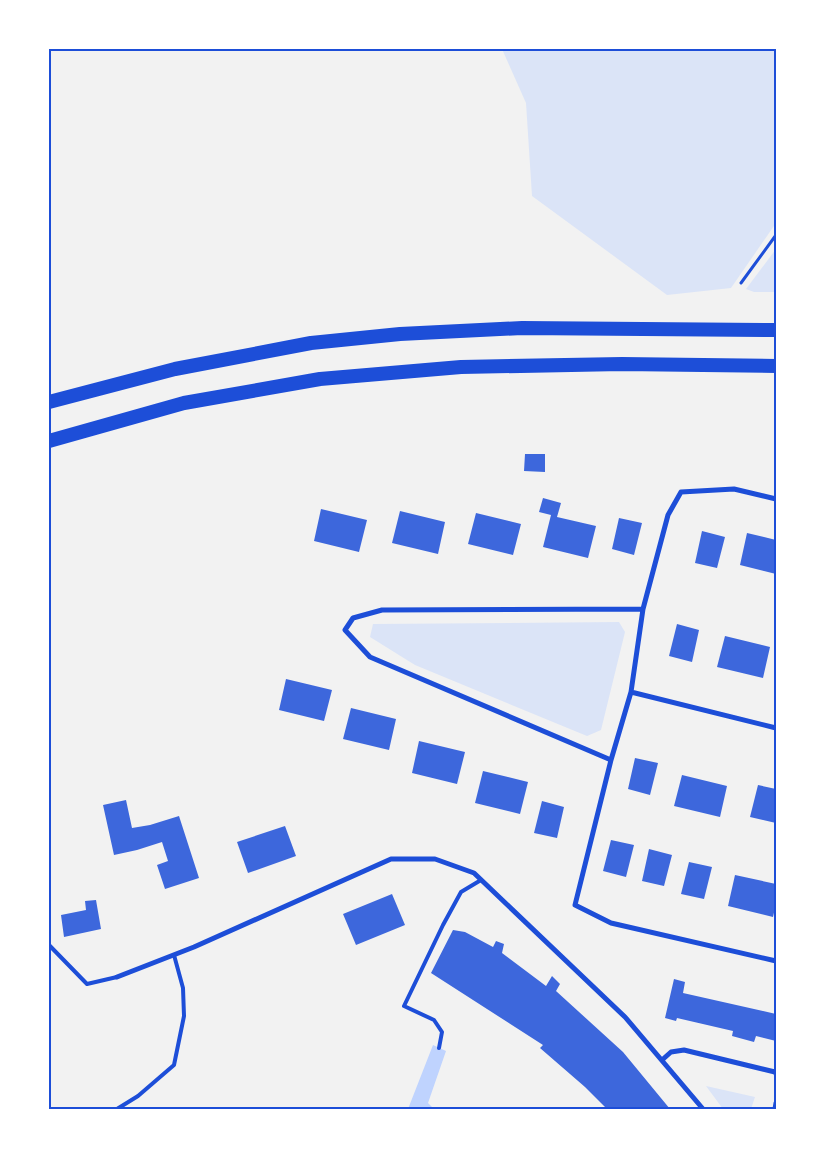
<svg xmlns="http://www.w3.org/2000/svg" width="825" height="1158" viewBox="0 0 825 1158" font-family="'Alegreya Sans',sans-serif">
	<style>
		.green { fill: #dbe4f7 }
		.water { fill: #bfd3fe }
		.building { fill: #3d67dc }
		.lines { fill: none; stroke-linecap: round; stroke-linejoin: round }
		.path { stroke: #1d4ed8; stroke-width: 3 }
		.service { stroke: #1d4ed8; stroke-width: 4 }
		.minor { stroke: #1d4ed8; stroke-width: 5 }
		.trunk { stroke: #1d4ed8; stroke-width: 14 }
		.neatline { fill: none; stroke: #1d4ed8; stroke-width: 2 }
	</style>
	<rect width="100%" height="100%" fill="#f2f2f2"/>
	<path class="green" d="M502,49H776V223L731,288L667,295L532,196L526,103Z
		M776,249V292H754L746,289Z
		M619,622L625,632L601,730L587,736L415,665L370,637L373,624Z
		M706,1086L755,1097L751,1109H723Z"/>
	<path class="water" d="M433,1045L446,1051L428,1103L434,1109H408Z"/>
	<path class="building" d="M525,454H545V472L524,471Z
		M543,498L561,503L557,517L596,526L588,558L543,547L551,515L539,512Z
		M321,509L367,520L359,552L314,541Z
		M400,511L445,522L438,554L392,543Z
		M476,513L521,524L513,555L468,544Z
		M619,518L642,523L634,555L612,549Z
		M702,531L725,537L717,568L695,563Z
		M747,533L776,540V574L740,565Z
		M677,624L699,630L692,662L669,656Z
		M725,636L770,647L763,678L717,667Z
		M286,679L332,690L324,721L279,710Z
		M351,708L396,719L389,750L343,739Z
		M419,741L465,752L457,784L412,773Z
		M635,758L658,763L650,795L628,789Z
		M483,771L528,782L520,814L475,803Z
		M682,775L727,786L720,817L674,806Z
		M758,785L776,789V823L750,817Z
		M126,800L132,828L150,825L179,816L199,878L165,889L157,865L168,861L162,842L137,850L114,855L103,805Z
		M542,801L564,807L557,838L534,833Z
		M285,826L296,856L248,873L237,842Z
		M611,840L634,845L626,877L603,871Z
		M649,849L672,855L664,886L642,881Z
		M689,862L712,867L704,899L681,894Z
		M735,875L776,884V904L773,917L728,906Z
		M392,894L405,925L356,945L343,914Z
		M96,900L101,929L64,937L61,915L86,910L85,901Z
		M453,930L465,932L493,947L496,941L504,944L502,953L546,986L552,976L560,984L556,991L623,1052L670,1109H607L585,1087L540,1048L543,1045L431,973Z
		M674,979L685,982L683,993L776,1014V1041L756,1036L754,1042L732,1036L733,1031L677,1018L676,1021L665,1018Z"/>
	<g class="lines">
		<path class="path" d="M741,283L776,235"/>
		<path class="service" d="M49,945L87,984L117,977
			M439,1048L442,1032L434,1020L404,1006L443,925L461,892L481,880
			M117,1109L138,1096L174,1065L184,1016L183,988L174,955"/>
		<path class="minor" d="M631,692L643,609L668,515L681,492L734,489L776,499
			M776,728L631,692L611,760L575,905L611,923L776,961
			M611,760L370,657L345,630L353,618L382,610L643,609
			M117,977L194,947L391,859H435L474,873L625,1017L703,1109
			M662,1060L671,1052L684,1050L775,1072L776,1074
			M775,1109L776,1103"/>
		<path class="trunk" d="M49,402L175,369L311,343L400,334L522,328L776,330
			M49,441L184,403L320,379L461,367L622,364L776,366"/>
	</g>
	<rect width="825" height="1158" fill="none" stroke="#ffffff" stroke-width="100"/>
	<rect x="50" y="50" width="725" height="1058" class="neatline"/>
</svg>
